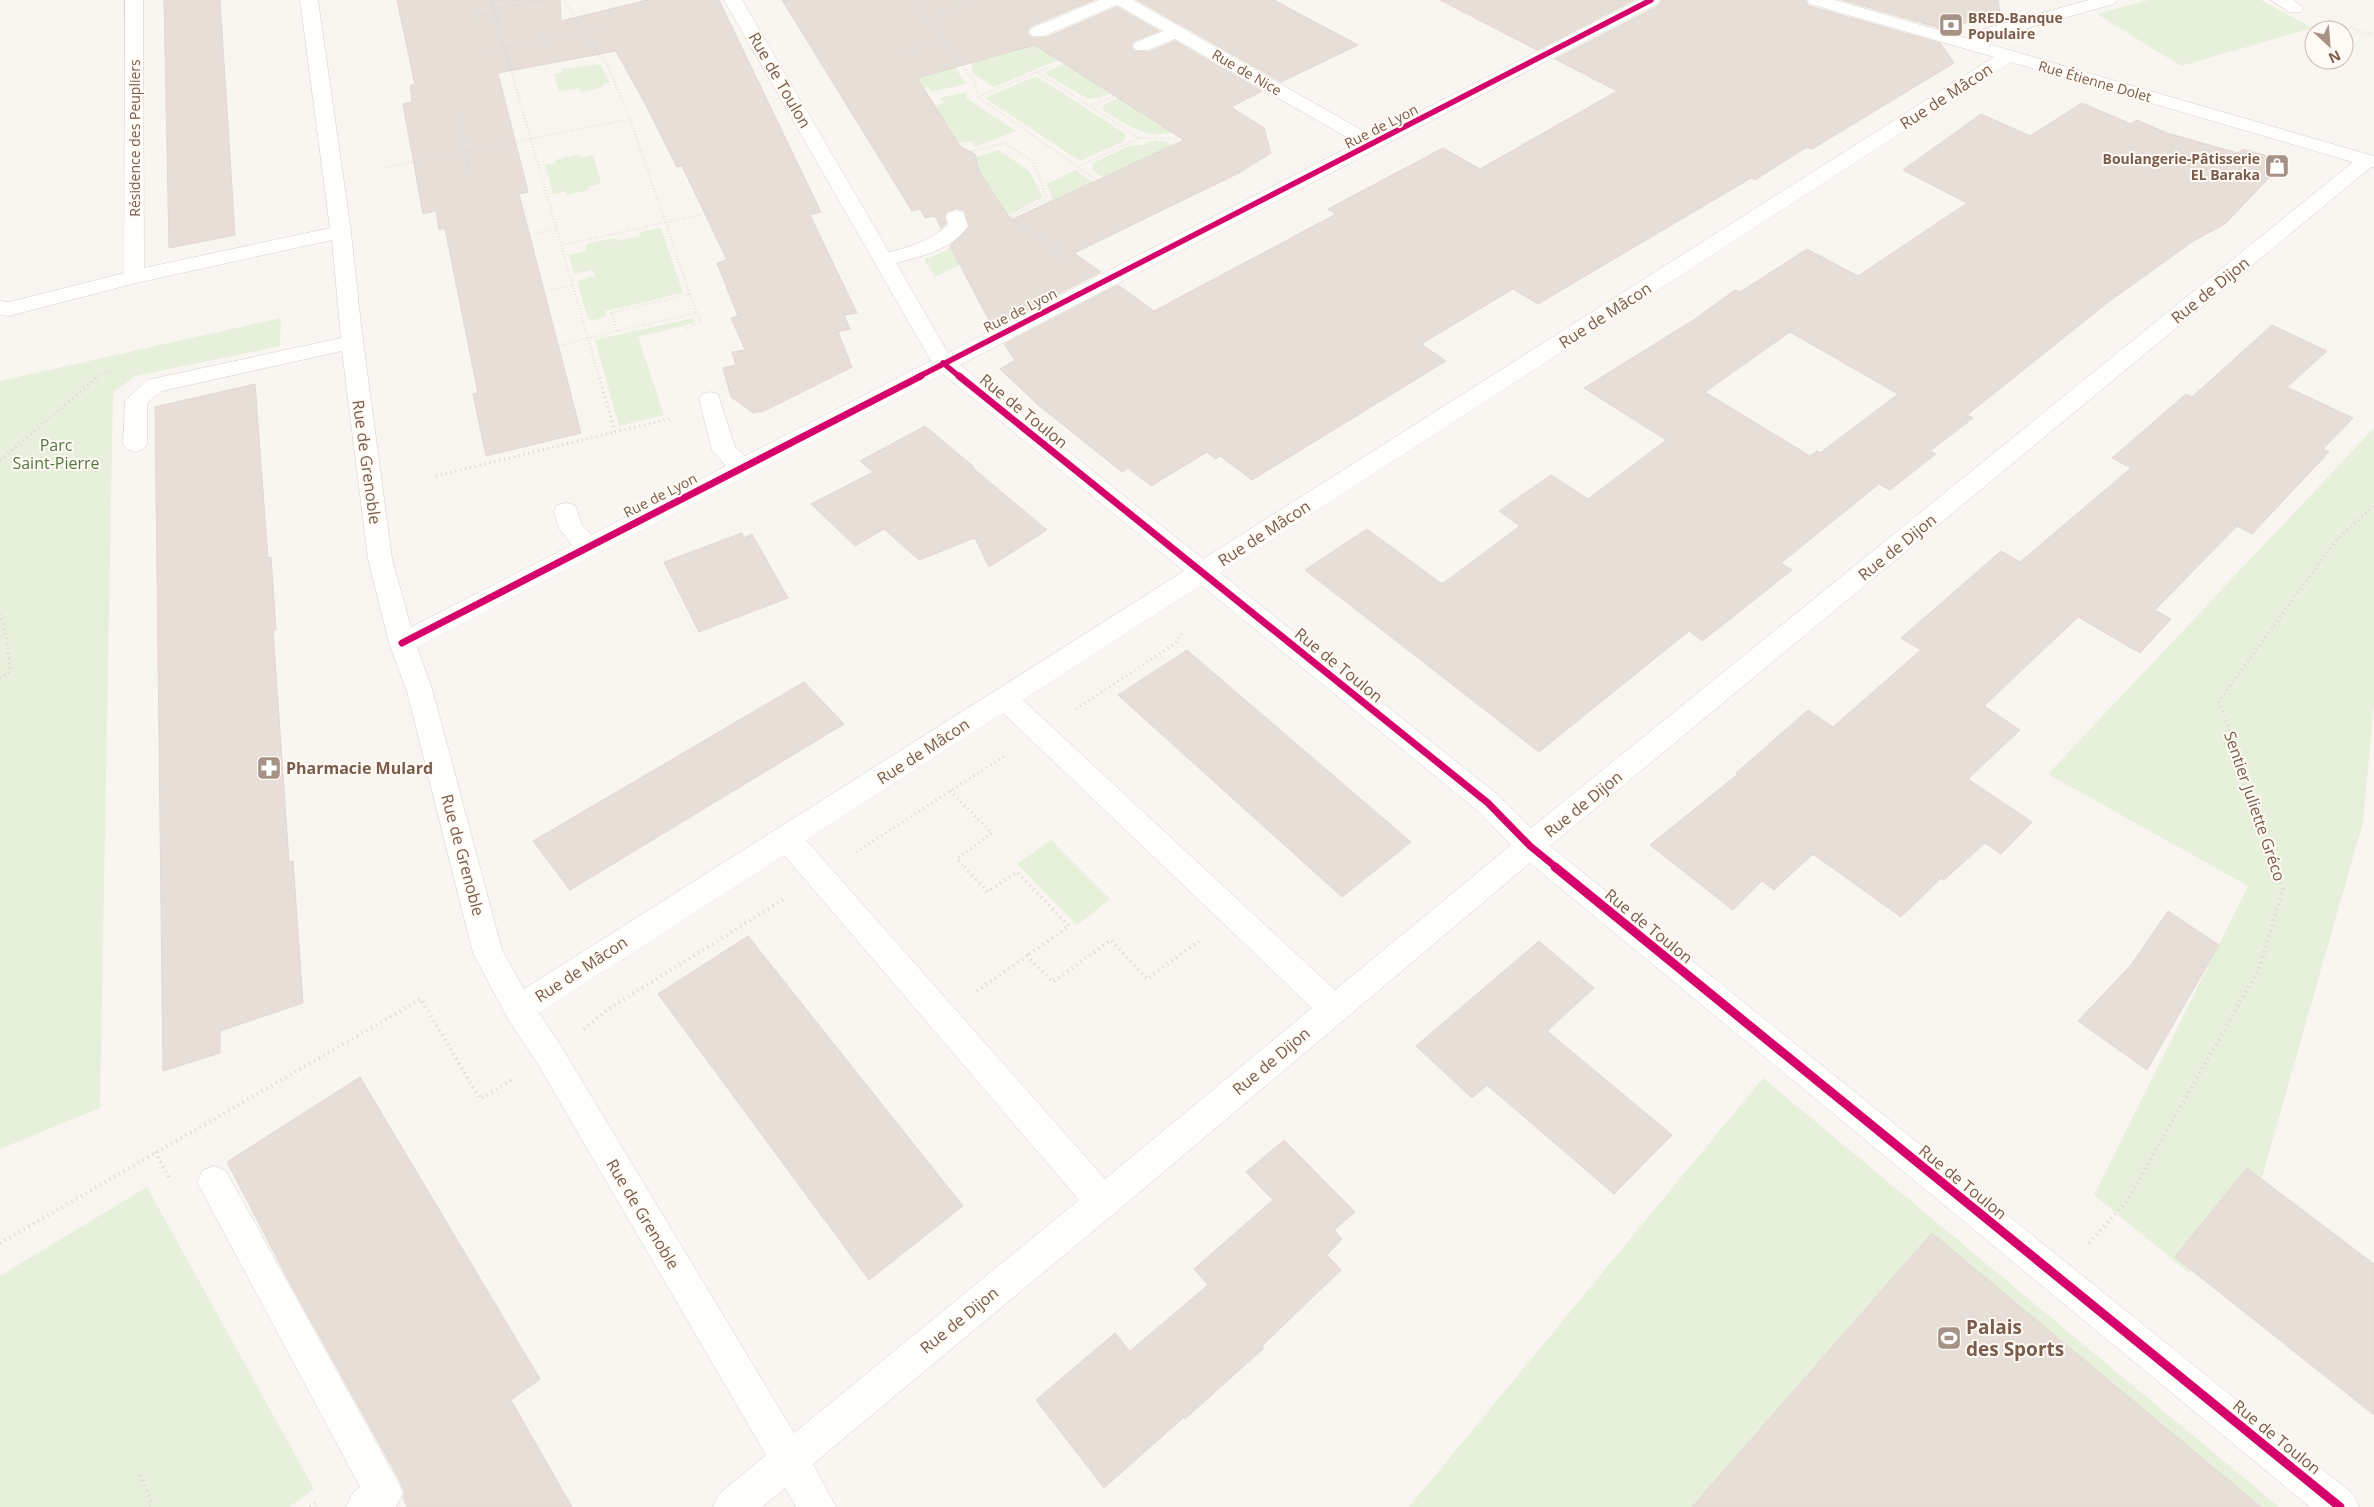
<svg xmlns="http://www.w3.org/2000/svg" width="2374" height="1507" viewBox="0 0 2374 1507" font-family="'Open Sans',sans-serif">
	<style>
		.green { fill: #e7f0db }
		.building { fill: #e6ded7; stroke: #e2d8d2; fill-rule: evenodd }
		.lines { fill: none; stroke-linecap: round; stroke-linejoin: round }
		.minor-casing { stroke: #d7d1cb; stroke-width: 1 }
		.path-far2 { stroke: #dcd5d0; stroke-width: 2.5; stroke-dasharray: 0.5 2.5; stroke-linecap: butt }
		.path-far1 { stroke: #dcd5d0; stroke-width: 3; stroke-dasharray: 1 4; stroke-linecap: butt }
		.path { stroke: #dcd5d0; stroke-width: 4; stroke-dasharray: 1 4.5; stroke-linecap: butt }
		.minor { fill: #fefefd; fill-rule: evenodd }
		.cycleway-far2-casing { stroke: #fffaf3; stroke-width: 8 }
		.cycleway-far1-casing { stroke: #fffaf3; stroke-width: 10 }
		.cycleway-casing { stroke: #fffaf3; stroke-width: 12 }
		.cycleway-far2 { stroke: #d6006c; stroke-width: 5.5 }
		.cycleway-far1 { stroke: #d6006c; stroke-width: 7 }
		.cycleway { stroke: #d6006c; stroke-width: 9 }
		.labels { text-anchor: middle; dominant-baseline: central; stroke-width: 4; stroke-linejoin: round; paint-order: stroke }
		.far-poi-label { font-size: 14px; font-weight: bold; fill: #7a5c4d; stroke: #fffaf3; text-anchor: start }
		.far-street-label { font-size: 14px; fill: #7a5c4d; stroke: #fffaf3 }
		.street-label { font-size: 16px; fill: #7a5c4d; stroke: #fffaf3 }
		.park-label { font-size: 16px; fill: #537a41; stroke: #fffaf3 }
		.poi-label { font-size: 16px; font-weight: bold; fill: #7a5c4d; stroke: #fffaf3; text-anchor: start }
		.near-poi-label { font-size: 19px; font-weight: bold; fill: #7a5c4d; stroke: #fffaf3; text-anchor: start }
	</style>
	<rect width="100%" height="100%" fill="#f9f5f0"/>
	<path class="green" d="M2149,0H2261L2312,28L2181,66L2097,14Z
		M1044,36L1070,52L1080,51L994,87L972,73V57H991Z
		M951,61L966,84L931,92L930,89L922,87L909,69Z
		M1070,61L1111,93L1099,98L1088,99L1044,73Z
		M600,64L610,83L603,84V87L581,92L580,88L559,92L554,74L563,72L562,69Z
		M1036,76L1126,134L1124,141L1080,161L985,98Z
		M967,92L966,98L1016,131L975,147L972,141L960,143L934,106L944,103L940,98Z
		M1119,98L1176,131C1149,142 1125,123 1103,110L1104,104Z
		M1150,141H1165L1172,146L1102,177L1092,169L1093,163L1131,145H1143Z
		M999,150L1029,171L1043,197L1003,218L1002,243L935,277L924,259C943,254 954,246 968,234L975,157Z
		M579,154L580,158L593,155L601,183L588,187L589,190L566,195V191L553,194L545,165L556,163L555,160Z
		M1076,170L1092,182L1017,217L1052,199L1047,184Z
		M661,228L683,293L605,311L607,316L595,320L588,319L577,281L595,276L592,270L574,274L569,255L587,251L586,244L615,238L616,241L640,236V232Z
		M281,318L280,346L135,376L113,393L100,1108L0,1149V381Z
		M693,318L695,323L638,337L664,415L619,426L595,340Z
		M2374,428V704L2363,822L2262,1177L2189,1273L2094,1195L2248,886L2048,774Z
		M1051,840L1110,899L1077,925L1017,864Z
		M1763,1078L2279,1507H1409Z
		M147,1187L314,1489L289,1507H0V1276Z"/>
	<path class="building" d="M164,0H220L235,235L169,248Z
		M397,0H560L561,21L647,0H719L821,212L810,215L857,313L844,315L850,329L838,332L852,367L764,411L753,413L731,397L723,368L736,365L732,352L745,350L731,318L738,316L717,263L727,260L682,166L677,167L648,109L616,51L498,73L528,192L519,194L581,433L486,456L473,394L478,393L445,228L439,230L436,211L423,214L403,104L412,102L410,85H415Z
		M782,0H1094L1031,26L1027,32L1032,38H1045L1117,7L1159,31L1134,41L1131,46L1134,51L1149,52L1175,41L1262,91L1231,107L1264,128L1271,153L1239,173L1074,253L1101,272L993,328L950,246L969,227L965,211L957,208L948,211L944,216L946,224L941,228L935,216L925,218L920,209L912,211ZM1035,45L1184,140L1011,220L979,171L975,154L961,147L917,78Z
		M1137,0H1274L1358,45L1281,82Z
		M1440,0H1634L1537,50Z
		M1662,0H1805L1809,6L1940,43L1954,63L1812,149L1807,147L1755,180L1751,178L1538,304L1513,289L1421,344L1446,361L1252,480L1220,456L1215,459L1207,452L1151,486L1128,468L1122,472L1037,404L1000,369L1015,360L1004,344L1118,285L1154,311L1336,214L1328,209L1443,148L1480,169L1617,91L1555,59L1658,6Z
		M1842,0H1998L2000,14L1943,29Z
		M2082,103L2131,124L2137,120L2167,133L2238,153L2243,149L2285,161L2225,224L2192,242L2107,303L1967,415L1973,418L1930,451L1936,454L1890,490L1879,484L1781,563L1792,570L1734,616L1702,641L1689,631L1539,752L1305,570L1367,529L1442,584L1520,526L1499,511L1551,475L1588,499L1666,440L1584,388L1695,319L1735,290L1740,292L1807,249L1858,276L1967,203L1903,170L1981,114L2030,136ZM1790,332L1898,394L1820,453L1817,451L1810,456L1705,392Z
		M2272,325L2327,351L2287,387L2353,418L2323,449L2329,452L2252,534L2237,526L2155,610L2171,619L2140,653L2078,617L1984,706L2020,730L1968,779L2032,822L2001,854L1985,843L1944,880L1941,878L1901,917L1813,854L1774,890L1762,881L1733,910L1650,845L1738,774L1736,773L1808,710L1833,727L1921,650L1901,638L2001,551L2020,562L2131,468L2112,458L2186,394L2192,397Z
		M255,384L268,558L271,557L276,630H273L289,862L293,861L303,1003L220,1031V1053L163,1071L155,407Z
		M925,426L974,467L973,468L1047,530L989,567L975,538L919,560L884,529L855,546L811,504L873,472L860,461Z
		M742,533L744,538L752,534L788,598L699,632L664,562Z
		M1187,650L1411,842L1342,897L1118,695Z
		M804,682L844,724L570,890L533,841Z
		M2168,911L2219,945L2147,1070L2078,1021L2131,965Z
		M748,936L963,1206L869,1280L658,994Z
		M1539,941L1594,988L1547,1031L1672,1135L1614,1194L1487,1085L1472,1098L1416,1046Z
		M360,1077L540,1379L511,1400L572,1507H407L403,1498L405,1492L399,1479L291,1285L227,1162Z
		M1284,1140L1355,1212L1334,1230L1342,1239L1327,1255L1341,1270L1262,1346L1264,1348L1185,1419L1184,1417L1104,1488L1036,1400L1115,1333L1130,1351L1208,1285L1194,1269L1273,1200L1246,1172Z
		M2247,1168L2374,1264V1415L2175,1257Z
		M1932,1233L2017,1304L2261,1507H1692Z"/>
	<g class="lines">
		<defs>
			<path id="minor" d="M125,0H143L144,268L330,228L300,0H318L351,232L361,325L392,559L411,627L572,545L559,528L554,511L557,505L566,503L575,505L582,525L591,535L726,466L712,450L699,399L702,394L710,392L718,394L735,447L745,456L931,361L724,0H742L889,252C911,247 931,240 948,225L946,216L949,212L956,210L963,212L968,226C952,250 922,256 896,263L948,353L1357,143L1175,39L1148,50H1136L1133,46L1136,42L1163,31L1117,5L1044,36H1032L1029,32L1032,28L1099,0H1133L1372,136L1638,0H1660L1657,4L960,365L1203,559L1994,57L1810,4L1807,0H1835L1969,39L1980,30L2089,0H2117L2114,4L1992,38L1985,43L2374,156V168L2371,167L1550,846L2353,1494L2359,1507H2310L1530,863L1115,1213L813,1464L836,1507H796L785,1488L762,1507H713L719,1494L766,1455L539,1066L508,1019L473,953L407,692L389,643L368,559L342,351L162,391L147,403V444L143,449L135,452L127,449L123,444L125,401L147,380L341,338L332,240L136,283L9,316L0,315V301L9,302L124,273ZM2011,62L2353,162L1531,828L1498,795L1220,573ZM943,374L1184,571L524,989L502,950L433,692L417,647ZM1201,585L1478,811L1511,845L1335,990L1023,700ZM1003,713L1312,1008L1105,1179L806,840ZM784,855L1079,1200L794,1433L561,1046L539,1013Z
				M2271,0H2293L2304,8L2301,12H2289Z
				M214,1166L226,1171L397,1480L403,1493L396,1507H346L352,1494L360,1487L197,1182L202,1171Z"/>
		</defs>
		<use href="#minor" class="minor-casing"/>
		<path class="path-far2" d="M491,0L599,377
			M564,0L599,56L607,64L630,119L690,294L612,313L617,331L697,313L701,322L686,329
			M914,0L975,82L978,97
			M494,9L544,0
			M475,16L494,13
			M928,20L970,3
			M2328,20L2373,35
			M485,52L576,34L607,25
			M896,53L943,39
			M1050,67L978,97L1101,183
			M1037,72L1139,138L1079,166
			M1090,106L1120,94
			M459,119L471,174
			M1139,138H1171
			M972,151L1005,143L1033,162L1047,198L1011,217L1066,259
			M382,168L630,119
			M537,233L557,229
			M562,245L701,215
			M1054,249L1063,245
			M553,290L573,285
			M690,294L697,313
			M562,345L617,331
			M98,377L104,372L114,370"/>
		<path class="path-far1" d="M615,432L673,418
			M0,460L99,376
			M436,476L615,432L599,376
			M0,614L7,640L10,672L0,678
			M1076,709L1176,643L1182,633
			M950,791L992,833L957,859L965,868
			M856,852L1006,755
			M2276,868L2219,701L2337,539L2374,506"/>
		<path class="path" d="M964,867L988,892L1017,872L1069,926L1027,956
			M977,991L1027,956L1053,982L1111,940L1147,979L1199,941
			M584,1029L607,1010L784,899
			M155,1152L170,1179
			M0,1243L421,999L480,1099L513,1079
			M2089,1243L2127,1201L2259,969L2283,889L2275,867
			M140,1475L152,1503L146,1507
			M310,1507L318,1501"/>
		<use href="#minor" class="minor"/>
		<defs>
			<path id="cycleway-far2" d="M943,363L960,377
				M918,377L1651,0"/>
			<path id="cycleway-far1" d="M959,376L1488,803L1530,846L1557,868
				M402,643L921,376"/>
			<path id="cycleway" d="M1555,867L2340,1507"/>
		</defs>
		<use href="#cycleway-far2" class="cycleway-far2-casing"/>
		<use href="#cycleway-far1" class="cycleway-far1-casing"/>
		<use href="#cycleway" class="cycleway-casing"/>
		<use href="#cycleway-far2" class="cycleway-far2"/>
		<use href="#cycleway-far1" class="cycleway-far1"/>
		<use href="#cycleway" class="cycleway"/>
	</g>
	<defs>
		<symbol id="bank-square" viewBox="-11 -11 22 22"><rect x="-9" y="-9" width="18" height="18" rx="4" fill="#a69286" stroke="#fffaf3"/><path d="M-6-4H6V4H-6ZM0-2.3a2.3 2.3 0 1 0 0 4.6a2.3 2.3 0 1 0 0-4.6Z" fill="#fff"/></symbol>
		<symbol id="shop-square" viewBox="-11 -11 22 22"><rect x="-9" y="-9" width="18" height="18" rx="4" fill="#a69286" stroke="#fffaf3"/><path d="M-5-2.5h2.3a2.7 3.5 0 0 1 5.4 0H5L5.5 6h-11ZM-1.5-2.5h3a1.5 2.3 0 0 0-3 0Z" fill="#fff"/></symbol>
		<symbol id="pharmacy-square" viewBox="-11 -11 22 22"><rect x="-9" y="-9" width="18" height="18" rx="4" fill="#a69286" stroke="#fffaf3"/><path d="M-2-6h4v4h4v4h-4v4h-4v-4h-4v-4h4Z" fill="#fff"/></symbol>
		<symbol id="stadium-square" viewBox="-11 -11 22 22"><rect x="-9" y="-9" width="18" height="18" rx="4" fill="#a69286" stroke="#fffaf3"/><path d="M0-5a6.5 5 0 1 0 0 10a6.5 5 0 1 0 0-10ZM-3.5-1.8h7v3.6h-7Z" fill="#fff"/></symbol>
	</defs>
	<g fill-rule="evenodd">
		<use href="#bank-square" x="1937" y="11" width="28" height="28"/>
		<use href="#shop-square" x="2263" y="152" width="28" height="28"/>
		<use href="#pharmacy-square" x="255" y="754" width="28" height="28"/>
		<use href="#stadium-square" x="1935" y="1324" width="28" height="28"/>
	</g>
	<g class="labels">
		<g class="far-poi-label">
			<text x="1968" y="17">BRED-Banque<tspan x="1968" dy="16">Populaire</tspan></text>
			<text x="2260" y="158" text-anchor="end">Boulangerie-Pâtisserie<tspan x="2260" dy="16">EL Baraka</tspan></text>
		</g>
		<g class="far-street-label">
			<text transform="translate(1247 72) rotate(30)">Rue de Nice</text>
			<text transform="translate(2095 81) rotate(16)">Rue Étienne Dolet</text>
			<text transform="translate(1381 126) rotate(-27)">Rue de Lyon</text>
			<text transform="translate(134 138) rotate(-90)">Résidence des Peupliers</text>
			<text transform="translate(1020 310) rotate(-27)">Rue de Lyon</text>
			<text transform="translate(660 495) rotate(-27)">Rue de Lyon</text>
		</g>
		<g class="street-label">
			<text transform="translate(780 80) rotate(60)">Rue de Toulon</text>
			<text transform="translate(1946 96) rotate(-33)">Rue de Mâcon</text>
			<text transform="translate(2210 290) rotate(-39)">Rue de Dijon</text>
			<text transform="translate(1605 315) rotate(-33)">Rue de Mâcon</text>
			<text transform="translate(1024 411) rotate(39)">Rue de Toulon</text>
			<text transform="translate(367 462) rotate(82)">Rue de Grenoble</text>
			<text transform="translate(1264 533) rotate(-33)">Rue de Mâcon</text>
			<text transform="translate(1897 547) rotate(-39)">Rue de Dijon</text>
			<text transform="translate(1339 665) rotate(39)">Rue de Toulon</text>
			<text transform="translate(923 751) rotate(-33)">Rue de Mâcon</text>
			<text transform="translate(1583 804) rotate(-39)">Rue de Dijon</text>
			<text transform="translate(2255 806) rotate(71)">Sentier Juliette Gréco</text>
			<text transform="translate(463 855) rotate(75)">Rue de Grenoble</text>
			<text transform="translate(1649 926) rotate(39)">Rue de Toulon</text>
			<text transform="translate(581 969) rotate(-33)">Rue de Mâcon</text>
			<text transform="translate(1271 1061) rotate(-40)">Rue de Dijon</text>
			<text transform="translate(1963 1182) rotate(39)">Rue de Toulon</text>
			<text transform="translate(643 1214) rotate(59)">Rue de Grenoble</text>
			<text transform="translate(959 1320) rotate(-39)">Rue de Dijon</text>
			<text transform="translate(2277 1437) rotate(39)">Rue de Toulon</text>
		</g>
		<g class="park-label">
			<text x="56" y="445">Parc<tspan x="56" dy="18">Saint-Pierre</tspan></text>
		</g>
		<g class="poi-label">
			<text x="286" y="768">Pharmacie Mulard</text>
		</g>
		<g class="near-poi-label">
			<text x="1966" y="1327">Palais<tspan x="1966" dy="22">des Sports</tspan></text>
		</g>
	</g>
	<g transform="translate(2329 45) rotate(154)"><circle r="24" fill="#fffaf3" stroke="#cabbb1"/>
	<path d="M0-4L9 19L0 12L-9 19Z" fill="#a69286"/>
	<text y="-8" font-size="14" font-weight="bold" text-anchor="middle" fill="#7a5c4d">N</text>
	</g>
</svg>
